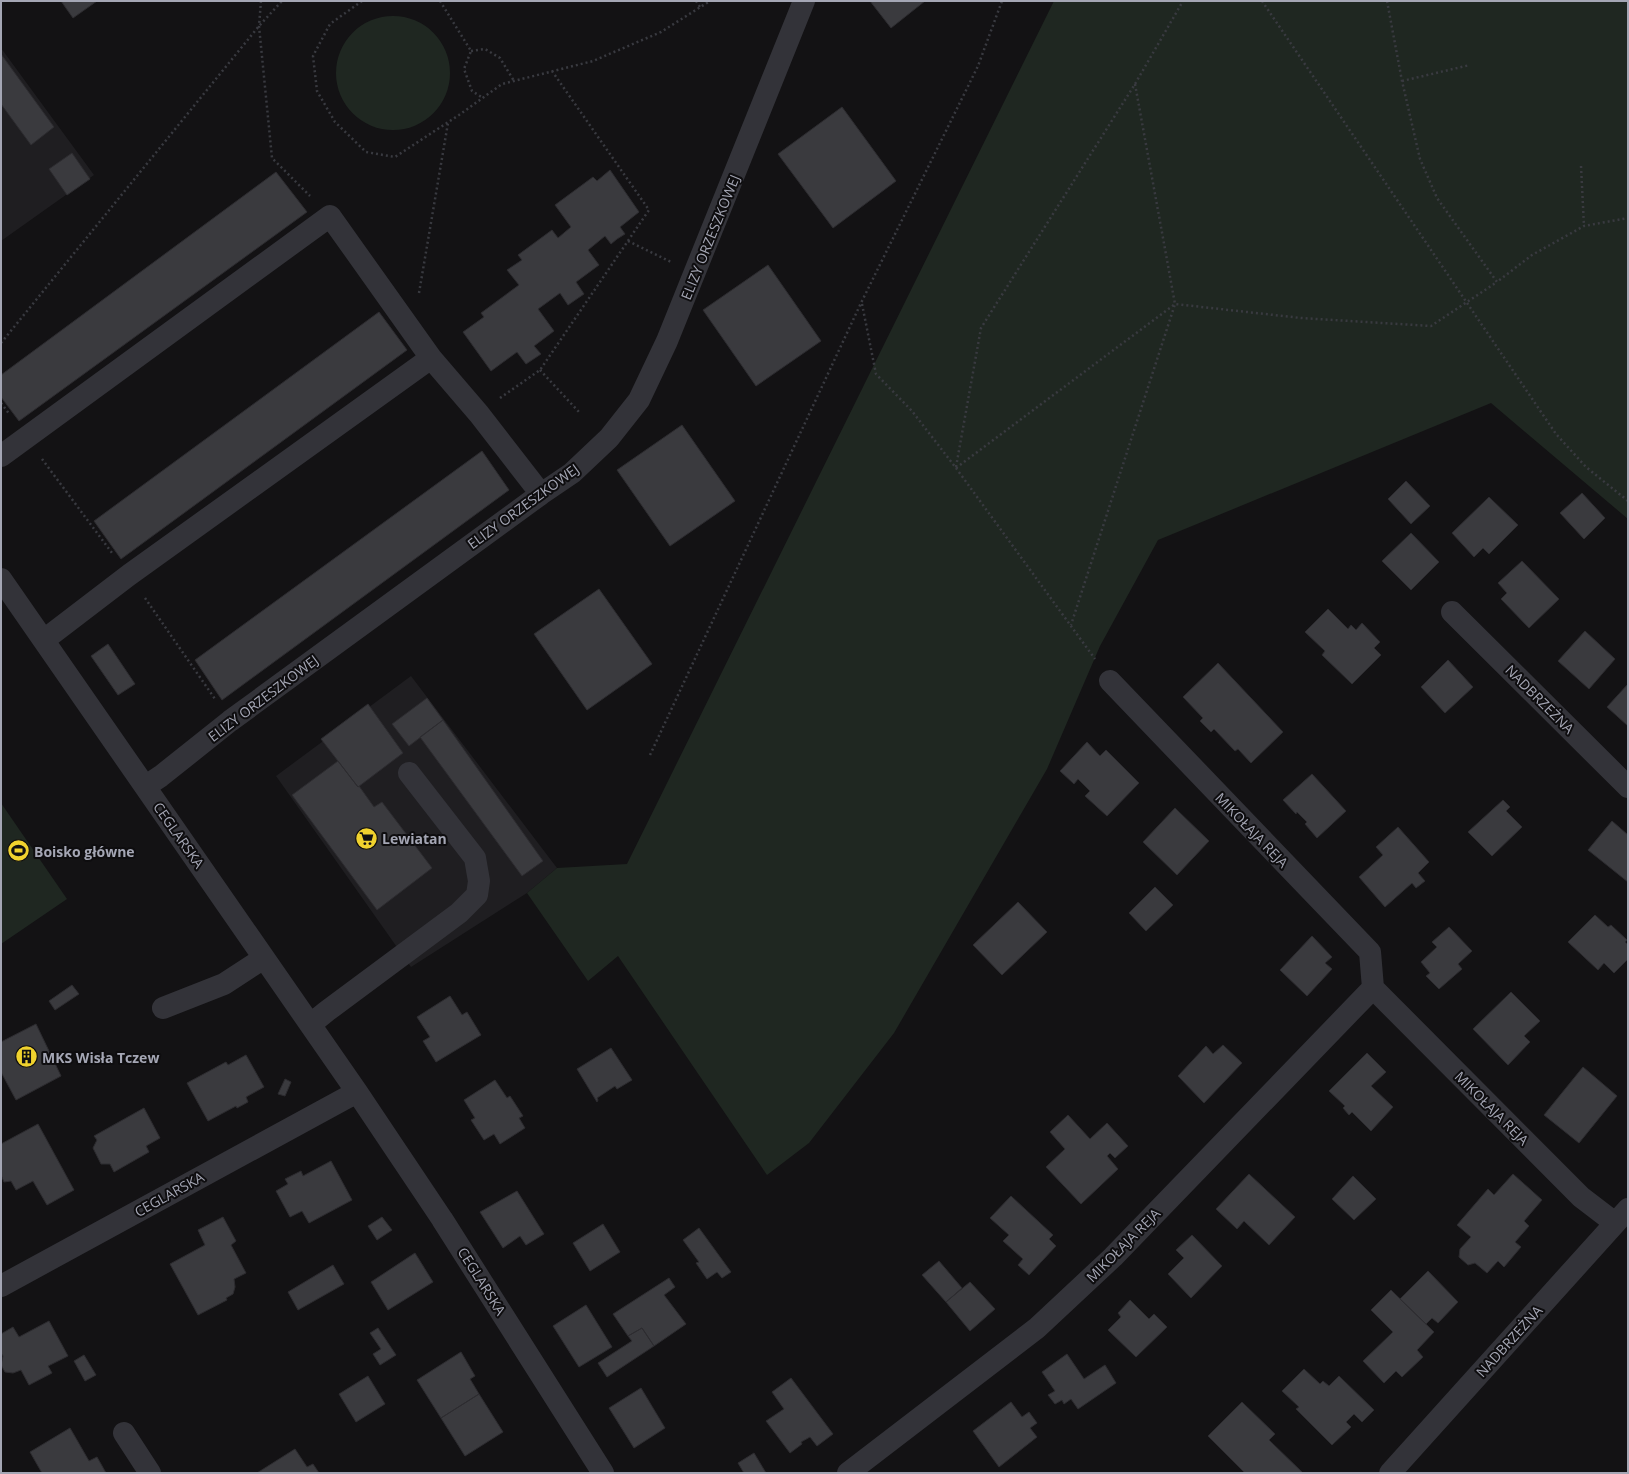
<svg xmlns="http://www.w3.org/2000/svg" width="1629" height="1474" viewBox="0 0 1629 1474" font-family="'Open Sans',sans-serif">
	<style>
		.built { fill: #1f1e21 }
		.green { fill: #1f2721 }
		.building { fill: #3a3a3e; stroke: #2d2c30 }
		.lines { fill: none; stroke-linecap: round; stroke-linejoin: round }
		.path { stroke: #393a40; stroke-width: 2.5; stroke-dasharray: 2 3; stroke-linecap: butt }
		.minor { stroke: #333339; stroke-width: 22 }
		.labels { text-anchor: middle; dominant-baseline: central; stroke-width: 4; stroke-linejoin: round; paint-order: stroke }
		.street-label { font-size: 14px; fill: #a4a6b4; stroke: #0e0d0f }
		.poi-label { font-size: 14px; font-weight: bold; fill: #a4a6b4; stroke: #0e0d0f; text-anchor: start }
	</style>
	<rect width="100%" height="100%" fill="#131214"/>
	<path class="built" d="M1,48L94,175L1,241Z
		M411,676L557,868L527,893L411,967L276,776Z"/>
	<path class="green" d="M1054,1H1628V519L1491,403L1158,540L1100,646L1047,769L894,1033L809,1143L767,1175L618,956L588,981L527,893L557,868L627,864Z
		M336 73a57 57 0 1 1 114 0a57 57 0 1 1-114 0Z
		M1,803L67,899L1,944Z"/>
	<path class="building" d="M61,1H97L73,18Z
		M870,1H925L891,28Z
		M1,54L54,127L31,145L1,104Z
		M842,107L896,181L833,228L778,154Z
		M72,153L90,179L67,195L49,169Z
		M610,170L639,212L620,227L625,234L617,239L611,244L605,236L588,250L599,265L576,282L584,294L568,305L560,293L538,309L554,331L534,346L541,354L526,364L517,352L491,371L463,332L484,317L481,313L519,285L507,270L522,260L518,255L552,230L558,238L571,227L555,205L593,177L597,181Z
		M276,172L307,212L19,421L1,397V375Z
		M768,265L821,341L756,386L703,310Z
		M379,312L407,350L121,559L94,521Z
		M682,425L735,501L670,546L617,470Z
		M482,451L509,490L222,700L195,660Z
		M1406,481L1430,506L1411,524L1388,499Z
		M1582,493L1605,518L1584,539L1560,513Z
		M1489,497L1518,525L1489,554L1483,548L1474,557L1452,533Z
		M1411,533L1439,562L1411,590L1382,561Z
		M1522,561L1559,599L1529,628L1501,599L1507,593L1498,583Z
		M599,589L652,664L587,710L534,634Z
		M1328,609L1348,629L1351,625L1356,630L1362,623L1380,642L1374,648L1381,655L1352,684L1322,655L1325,651L1305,632Z
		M1585,631L1615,659L1589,689L1558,661Z
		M108,644L135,684L118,695L91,656Z
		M1448,660L1473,687L1445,713L1421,687Z
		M1218,663L1283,732L1251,763L1238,749L1235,751L1214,729L1211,732L1200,721L1203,718L1183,697Z
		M1628,684V726L1607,707Z
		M427,698L443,720L409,746L392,724Z
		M368,704L403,753L358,787L321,739Z
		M443,720L543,861L522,876L420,737Z
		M1087,742L1100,756L1106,750L1139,783L1107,816L1085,796L1090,791L1078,779L1074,784L1060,771Z
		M338,761L358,787L359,786L374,807L382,802L432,868L377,910L292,795Z
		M1312,774L1346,811L1317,838L1305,824L1307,822L1297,812L1296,814L1283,800Z
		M1503,800L1510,807L1506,811L1522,827L1492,856L1468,832Z
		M1175,808L1209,841L1177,875L1143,842Z
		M1612,821L1628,835V882L1588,850Z
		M1398,827L1429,862L1418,873L1425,881L1416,888L1412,883L1385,907L1359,877L1383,855L1376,847Z
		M1155,887L1173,905L1146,931L1129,913Z
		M1018,902L1047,932L1002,975L973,945Z
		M1595,915L1608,927L1611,925L1627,940L1625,942L1628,945V959L1614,973L1604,963L1598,970L1568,942Z
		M1449,927L1472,951L1458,964L1462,969L1439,989L1426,976L1430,973L1421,962L1437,947L1432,942Z
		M1312,936L1332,957L1325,963L1332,969L1307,996L1280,970Z
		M72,985L79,994L55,1010L49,1001Z
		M1511,992L1540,1021L1524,1036L1530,1042L1508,1065L1473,1029Z
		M450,996L462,1015L467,1012L481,1035L436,1062L423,1041L430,1037L417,1017Z
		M36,1024L61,1076L16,1100L1,1072V1042Z
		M1223,1045L1242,1063L1204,1103L1178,1076L1206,1046L1213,1054Z
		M611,1048L632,1080L617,1089L615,1086L597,1098L598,1100L597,1102L577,1069Z
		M1367,1053L1386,1072L1371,1086L1393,1107L1371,1131L1352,1112L1349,1115L1343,1108L1345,1106L1329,1091Z
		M246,1055L264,1087L246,1097L248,1102L237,1108L236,1106L208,1121L187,1083L226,1062L228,1065Z
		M1583,1067L1617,1096L1579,1143L1544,1115Z
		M285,1079L291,1082L285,1096L278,1094Z
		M495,1080L507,1098L510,1096L523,1116L519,1118L525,1128L500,1144L494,1134L484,1140L471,1120L475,1118L464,1100Z
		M144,1108L160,1138L146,1146L149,1152L114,1172L110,1164H101L93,1148L97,1140L94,1136Z
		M1068,1115L1090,1139L1107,1123L1128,1146L1115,1158L1110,1153L1107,1156L1118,1169L1081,1204L1046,1167L1065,1149L1050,1132Z
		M38,1124L74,1190L47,1205L33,1181L16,1190L11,1181L4,1182L1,1175V1144Z
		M331,1161L352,1200L309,1223L302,1211L290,1217L276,1191L288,1184L285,1179L301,1171L303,1176Z
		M1249,1174L1295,1217L1269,1245L1244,1221L1237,1229L1216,1209Z
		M1513,1174L1542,1200L1524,1221L1529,1226L1515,1242L1521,1247L1504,1267L1498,1261L1487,1273L1475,1263L1468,1265L1459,1257L1460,1249L1471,1237L1457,1225L1488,1189L1494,1195Z
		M1353,1176L1376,1199L1354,1220L1332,1199Z
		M517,1191L544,1234L526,1245L520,1236L503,1248L480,1212Z
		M1011,1196L1053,1235L1049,1239L1056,1246L1029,1275L1018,1265L1023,1259L1003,1241L1009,1235L990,1218Z
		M223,1217L236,1241L231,1245L246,1273L234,1279L235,1287L233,1294L226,1298L227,1300L198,1315L170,1264L205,1245L198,1230Z
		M382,1217L392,1230L377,1240L368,1226Z
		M603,1224L620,1252L590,1271L573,1243Z
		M699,1228L731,1272L722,1278L717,1272L707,1279L696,1263L699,1262L683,1240Z
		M1192,1235L1222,1266L1191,1298L1168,1274L1184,1258L1176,1250Z
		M415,1253L433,1282L388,1310L371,1282Z
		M939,1261L962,1288L946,1302L922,1275Z
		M333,1265L344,1284L298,1310L288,1292Z
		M1428,1271L1458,1302L1438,1323L1432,1318L1426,1324L1400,1299Z
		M669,1278L675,1287L664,1295L686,1324L654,1346L642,1328L628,1336L613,1314Z
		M970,1282L995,1309L970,1331L946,1302Z
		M1391,1290L1434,1332L1417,1350L1423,1357L1402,1377L1396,1371L1384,1383L1363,1361L1393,1332L1371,1310Z
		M1130,1300L1149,1319L1154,1314L1167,1327L1136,1357L1108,1330L1121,1317L1118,1313Z
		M586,1305L612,1347L579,1367L553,1326Z
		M49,1321L68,1356L48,1366L52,1373L29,1385L21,1370L13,1373L5,1372L1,1365L3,1356L1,1353V1334L13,1327L19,1337Z
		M378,1328L396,1355L380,1365L373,1354L381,1349L370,1333Z
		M642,1328L654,1346L607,1377L598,1363L632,1341L628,1336Z
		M461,1352L475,1376L470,1379L479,1394L441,1418L417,1380Z
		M1067,1354L1084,1379L1105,1365L1116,1383L1078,1409L1071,1399L1064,1404L1062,1400L1055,1404L1048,1395L1055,1391L1042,1372Z
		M84,1355L96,1375L85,1381L74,1361Z
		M1304,1369L1320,1384L1323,1381L1329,1386L1339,1376L1374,1410L1362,1422L1354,1414L1346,1422L1351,1427L1332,1445L1296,1409L1299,1407L1282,1391Z
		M368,1376L385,1404L356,1422L339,1394Z
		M791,1378L833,1434L817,1446L810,1437L801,1442L802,1444L790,1453L766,1421L784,1409L772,1392Z
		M641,1388L665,1428L634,1448L609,1408Z
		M479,1394L503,1432L465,1456L441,1418Z
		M1011,1402L1022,1417L1029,1412L1037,1423L1030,1428L1037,1437L999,1467L973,1431Z
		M1242,1402L1275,1434L1269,1440L1303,1473H1245L1208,1436Z
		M70,1428L89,1461L97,1457L106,1473H42L30,1452Z
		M295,1449L307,1467L313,1464L319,1473H257Z
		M754,1453L766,1473H744L738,1463Z"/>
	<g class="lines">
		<path class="path" d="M261,1L259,26L272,158L310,196
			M362,1L330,24L313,56L317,91L335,122L366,152L395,157L459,115L502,84L593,61L661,32L710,1
			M440,1L471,51L464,69L472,91L483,98
			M696,1L700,7
			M1262,1L1556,434L1586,467L1628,501
			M1387,1L1402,81L1420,159L1437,198L1497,282L1532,255L1584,226L1628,218
			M471,51L485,49L500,58L514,81
			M1402,81L1470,65
			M1135,84L1175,304L1301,318L1431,326L1497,282
			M1581,166L1584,226
			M628,241L671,262
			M419,293L448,123
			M862,304L876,374L912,411L956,468L1095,659
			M1,343L259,26L282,1
			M540,370L579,412
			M500,398L540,370L649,210L552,71
			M1,403L10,415
			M42,459L112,553
			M956,467L981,328L1135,84L1183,1
			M956,468L1175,304L1071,625
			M145,598L215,699
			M650,755L861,303L978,66L1002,1"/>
		<path class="minor" d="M431,358L479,414L541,494
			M1,456L330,216L431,358L129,575L44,640
			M1,579L357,1092L442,1219L603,1473
			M1452,612L1628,787
			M1110,681L1370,952L1373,988L1581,1197L1615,1223
			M146,786L161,776L230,721L541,494L572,473L609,438L639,400L667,341L804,1
			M163,1008L224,984L264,958
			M311,1024L327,1011L459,913L477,895L479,881L475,858L409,773
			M1,1286L357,1092
			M124,1433L150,1473
			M848,1473L1037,1328L1113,1257L1373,988
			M1390,1473L1628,1209"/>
	</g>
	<defs>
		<symbol id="supermarket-disc" viewBox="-11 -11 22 22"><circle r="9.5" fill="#f0d22e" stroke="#0e0d0f"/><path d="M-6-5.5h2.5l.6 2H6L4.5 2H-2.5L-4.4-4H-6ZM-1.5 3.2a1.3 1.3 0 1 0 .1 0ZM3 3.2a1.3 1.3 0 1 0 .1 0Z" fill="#111"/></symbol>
		<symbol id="stadium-disc" viewBox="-11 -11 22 22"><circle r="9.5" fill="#f0d22e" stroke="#0e0d0f"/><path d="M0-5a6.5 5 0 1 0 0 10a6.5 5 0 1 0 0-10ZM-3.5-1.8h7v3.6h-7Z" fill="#111"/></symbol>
		<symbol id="building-disc" viewBox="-11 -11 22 22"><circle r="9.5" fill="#f0d22e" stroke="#0e0d0f"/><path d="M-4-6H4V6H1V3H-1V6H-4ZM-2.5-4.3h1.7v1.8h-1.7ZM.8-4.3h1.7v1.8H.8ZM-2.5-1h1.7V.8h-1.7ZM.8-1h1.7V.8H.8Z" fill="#111"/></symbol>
	</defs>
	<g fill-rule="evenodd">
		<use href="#supermarket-disc" x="354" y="826" width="25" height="25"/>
		<use href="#stadium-disc" x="6" y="838" width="25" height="25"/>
		<use href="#building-disc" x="14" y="1044" width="25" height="25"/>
	</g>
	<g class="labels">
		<g class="street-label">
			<text transform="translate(710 237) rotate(-68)">ELIZY ORZESZKOWEJ</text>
			<text transform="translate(523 506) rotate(-36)">ELIZY ORZESZKOWEJ</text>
			<text transform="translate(263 698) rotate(-37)">ELIZY ORZESZKOWEJ</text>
			<text transform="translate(1540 699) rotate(45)">NADBRZEŻNA</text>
			<text transform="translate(1252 830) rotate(46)">MIKOŁAJA REJA</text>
			<text transform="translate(179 835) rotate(55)">CEGLARSKA</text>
			<text transform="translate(1492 1108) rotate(45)">MIKOŁAJA REJA</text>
			<text transform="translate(169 1194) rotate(-29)">CEGLARSKA</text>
			<text transform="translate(1123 1245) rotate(-45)">MIKOŁAJA REJA</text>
			<text transform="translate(482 1281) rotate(58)">CEGLARSKA</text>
			<text transform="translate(1509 1341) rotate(-48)">NADBRZEŻNA</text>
		</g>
		<g class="poi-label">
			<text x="382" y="838">Lewiatan</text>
			<text x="34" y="851">Boisko główne</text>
			<text x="42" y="1057">MKS Wisła Tczew</text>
		</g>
	</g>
	<rect width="1629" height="1474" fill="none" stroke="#a4a6b4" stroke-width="4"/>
</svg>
